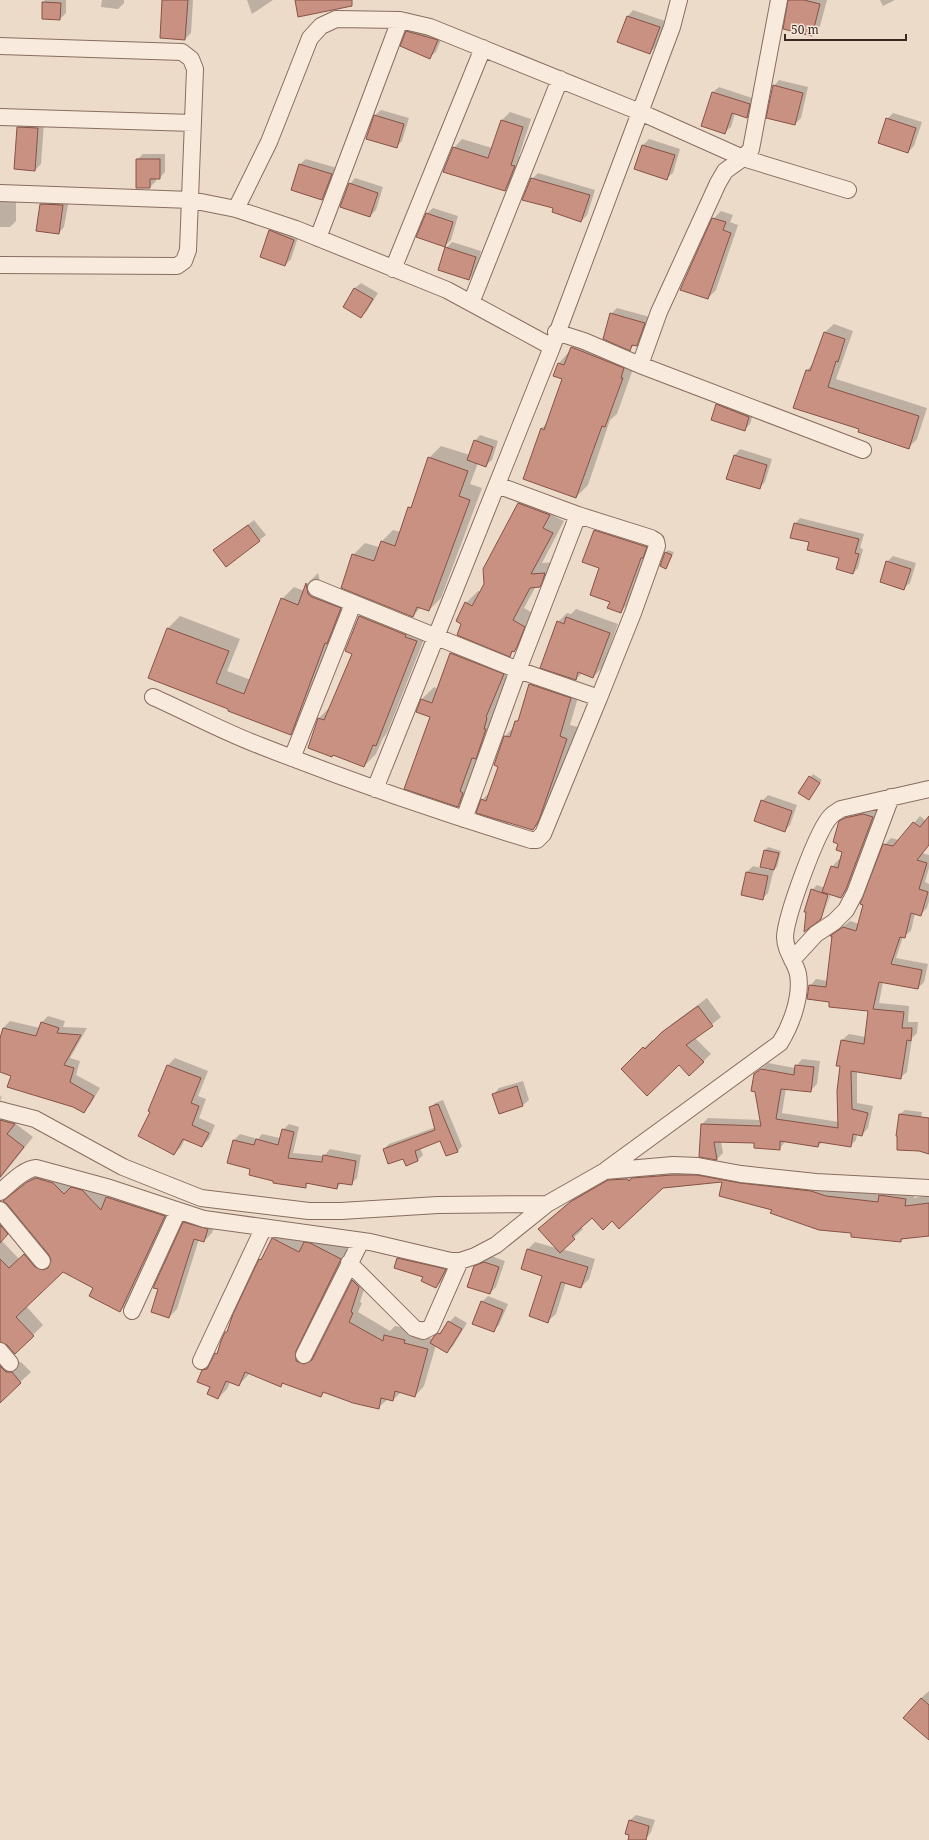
<svg xmlns="http://www.w3.org/2000/svg" width="929" height="1840" viewBox="0 0 929 1840" font-family="'Noto Serif',serif">
	<style>
		.shadow { fill: #0003 }
		.building { fill: #c99181; stroke: #875246 }
		.lines { fill: none; stroke-linecap: round; stroke-linejoin: round }
		.street-casing { stroke: #896d5f; stroke-width: 18 }
		.street { stroke: #f8eadd; stroke-width: 16 }
	</style>
	<rect width="100%" height="100%" fill="#eddbca"/>
	<path class="shadow" d="M45,0H66V13L60,19L43,2Z
		M102,0H124V3L118,9L101,7Z
		M164,0H193L191,33L185,39Z
		M247,0H273L252,14Z
		M789,0H827L820,26L812,35Z
		M880,0H895L883,6Z
		M633,10L665,21L655,47L650,53L618,42L628,16Z
		M413,26L443,35L436,52L430,57L407,32Z
		M779,80L808,87L801,118L795,124L774,86Z
		M719,87L755,99L753,111L747,117L735,113L731,127L725,132L713,92Z
		M381,110L409,118L402,141L396,147L367,138L375,115Z
		M510,112L531,119L519,156L523,158L513,182L505,190L454,148L462,139L492,148L502,120Z
		M893,113L922,122L914,146L908,152L887,119Z
		M24,122H44L41,164L35,170L18,127Z
		M649,139L680,149L673,173L667,178L636,168L643,145Z
		M143,154H165V172L159,178H156V181L150,187L137,160Z
		M306,159L337,168L328,193L322,199L300,164Z
		M538,173L595,190L587,215L581,221L532,179Z
		M355,178L383,187L376,210L370,216L350,184Z
		M0,194L16,197V221L10,227H0Z
		M47,199H69L64,227L59,233L41,204Z
		M433,208L458,216L451,240L445,246L427,213Z
		M721,211L733,215L730,222L738,225L716,290L708,298L713,219Z
		M276,225L299,234L291,259L285,265L270,230Z
		M452,242L481,251L475,273L469,279L446,248Z
		M361,283L378,293L367,311L361,317L344,307L355,288Z
		M617,308L650,317L642,339L630,349L611,314Z
		M834,324L853,331L836,379L927,408L917,439L908,448L860,428L795,408L807,370L814,363L825,332Z
		M584,335L634,366L617,414L610,420L588,485L576,497L541,429L547,423L563,379L559,363Z
		M723,399L754,411L750,424L744,430L717,405Z
		M480,435L498,441L492,460L486,465L478,463L470,484L482,488L441,598L429,610L421,607L413,616L353,555L365,543L379,547L381,542L393,530L401,532L409,508L413,504L429,458L441,446L470,455L475,441Z
		M740,449L772,459L765,482L759,488L735,455Z
		M531,492L561,503L554,516L564,521L542,563L556,562L551,573L539,586H536L524,608L536,615L522,643L510,655L462,623L466,603L478,591L481,592L519,504Z
		M800,518L864,534L860,548L863,549L858,568L853,573L840,557L811,542L795,524Z
		M254,520L266,535L226,566L215,550Z
		M603,521L655,538L629,603L620,612L611,601L600,568L594,530Z
		M668,550L674,552L666,567V552Z
		M893,556L916,563L910,583L904,588L887,562Z
		M318,573L320,581L352,596L302,722L290,734L230,708L149,677L168,628L180,616L240,639L227,671L251,680L282,599L294,587L304,591L307,584Z
		M371,604L428,629L387,733L383,738L376,754L364,766L319,718L331,706L353,653L346,650L359,616Z
		M576,609L618,624L602,668L593,677L582,673L576,679L558,622L567,613L571,614Z
		M463,641L515,662L470,794L458,806L431,717L417,712L422,699L434,687L438,689L451,653Z
		M541,673L581,687L570,725L578,727L550,807L544,818L533,829L482,800L490,792L499,766L495,765L505,736L514,727L520,717L530,684Z
		M813,774L822,780L811,796L799,792Z
		M768,795L797,805L790,825L784,831L762,801Z
		M871,806L881,809L849,889L841,897L831,894L823,915L831,890H829L820,918L812,890L817,885L825,888L832,867L839,859H841L844,852L839,843L840,822L849,814Z
		M920,816L926,821L929,818V845L922,853L929,855V868L925,882L929,884V901L927,908L920,915L915,913L911,931L903,937L896,958L928,964L924,982L918,988L883,982L879,1003L909,1006L908,1022H918L917,1033L912,1038L907,1072L900,1078L857,1071V1103L873,1106L868,1128L862,1135L857,1134L856,1140L850,1146L823,1142L818,1146L786,1141L779,1149L755,1142L721,1141L723,1153L717,1159L700,1156L702,1124L708,1118L761,1120L755,1074L768,1063L795,1068L802,1059L820,1061L817,1084L810,1091L786,1088L782,1113L839,1122L842,1040L849,1034L866,1037L870,1010L830,1001L810,986L816,979L828,981L832,935L850,921L859,924L884,845L891,838L899,840Z
		M768,847L781,851L777,867L774,869L768,893L762,899L742,895L747,872L753,866L769,870V868L761,866L765,850Z
		M707,998L721,1017L695,1038L711,1054L689,1075L679,1064L622,1069L652,1040L654,1041L672,1024Z
		M48,1016L65,1021L63,1027L87,1028L70,1058L80,1061L76,1075L100,1088L90,1105L83,1112L12,1075L0,1071V1038L3,1028L10,1021L40,1028L41,1023Z
		M175,1058L208,1071L198,1096L206,1099L199,1118L215,1125L209,1139L202,1146L185,1139L181,1147L174,1154L152,1111L168,1065Z
		M523,1081L529,1100L523,1105L499,1113L494,1094L499,1088Z
		M2,1095L0,1102L4,1107L24,1114L16,1124L33,1137L0,1179V1097Z
		M443,1100L462,1146L458,1151L441,1140L420,1148L423,1155L418,1160L406,1164L404,1158L384,1149L389,1144L436,1127L430,1108L435,1103Z
		M905,1110L922,1112L920,1124L929,1126V1153L900,1114Z
		M289,1124L299,1127L293,1153L324,1156L330,1149L361,1155L357,1178L351,1184L342,1182L337,1188L309,1183L305,1186L274,1180L252,1168L228,1163L234,1140L240,1134L258,1139L262,1134L280,1138L283,1130Z
		M45,1169L92,1181L107,1197L117,1187L174,1206L130,1301L120,1311L95,1288L63,1271L26,1306L43,1325L15,1353L1,1341L2,1347L13,1359L22,1363L31,1372L0,1401V1204L1,1202L17,1224L1,1240L19,1259L34,1245L49,1260H51L50,1255L4,1201L14,1191Z
		M643,1169L914,1189V1198L929,1195V1235L904,1238L900,1241L852,1232L773,1209L723,1181L662,1187L612,1220L592,1216L581,1227L583,1229L562,1249L595,1259L589,1279L581,1287L566,1282L556,1314L548,1321L543,1275L528,1249L535,1242L556,1248L549,1220L580,1193L618,1171Z
		M192,1215L215,1222L212,1233L204,1241L199,1239L177,1309L169,1317L184,1223Z
		M282,1229L306,1242L314,1233L320,1234L350,1249L309,1354L316,1355L353,1280L362,1271L368,1277L360,1302L362,1303L358,1312L390,1331L395,1326L414,1330L413,1333L434,1339L455,1316L467,1323L453,1346L447,1352L436,1345L424,1386L415,1396L401,1392L393,1400L388,1399L378,1408L325,1392L321,1396L283,1383L280,1386L250,1373L239,1385L230,1382L227,1389L218,1398L203,1371L219,1351L260,1260L273,1239Z
		M404,1253L451,1264L442,1281L436,1287L424,1276L398,1259Z
		M491,1256L505,1261L496,1287L490,1293L475,1267L481,1261Z
		M488,1296L508,1304L499,1325L493,1331L482,1302Z
		M929,1691V1738L921,1698Z
		M636,1815L655,1820L651,1832L645,1840H629L630,1820Z"/>
	<path class="building" d="M162,0H188L185,40L160,38Z
		M295,0H352V6L298,17Z
		M788,0H804L820,4L812,36L783,29Z
		M42,2L61,3L60,20L42,19Z
		M627,16L660,27L650,54L617,42Z
		M406,31L438,40L430,59L400,46Z
		M773,85L803,93L795,125L766,118Z
		M712,92L750,104L747,118L732,113L725,134L701,126Z
		M374,115L404,124L397,148L366,139Z
		M886,118L916,128L908,153L878,143Z
		M501,120L523,127L511,165L515,166L505,191L443,172L453,147L488,158Z
		M17,127L38,128L35,171L14,169Z
		M642,145L675,155L667,180L634,169Z
		M136,159H160V179H150V188H136Z
		M299,164L332,174L322,200L291,190Z
		M531,178L590,195L581,222L552,212L553,208L522,200Z
		M349,183L378,193L370,217L340,207Z
		M40,204L63,205L59,234L36,231Z
		M426,213L453,222L445,247L416,237Z
		M712,218L726,222L723,230L731,233L708,299L680,290Z
		M269,230L294,240L285,266L260,257Z
		M445,247L476,257L469,280L438,270Z
		M354,288L373,299L361,318L343,307Z
		M610,313L645,323L637,346L632,345L630,351L603,339Z
		M824,332L845,339L838,362L836,361L828,387L919,416L909,449L858,432L859,429L793,408L806,370L810,371Z
		M571,347L624,368L621,378H623L605,427L602,426L576,498L523,479L541,428L544,430L562,379L553,376L558,363L564,365Z
		M716,404L749,417L745,431L711,420Z
		M474,440L493,447L486,467L467,460Z
		M734,455L767,465L760,489L726,479Z
		M428,457L468,471L459,496L470,500L429,611L417,607L413,617L341,588L352,554L374,561L381,541L395,546L408,507L411,508Z
		M518,503L550,515L543,528L553,533L531,574L545,573L542,583L540,587L530,588L513,620L525,627L517,647L514,652L512,651L510,657L457,635L461,624L456,621L465,602L472,606L484,584L483,569Z
		M794,523L859,539L855,553L859,554L853,574L836,569L839,558L807,550L809,542L790,538Z
		M248,525L260,541L226,567L213,550Z
		M594,530L647,547L643,558H641L621,613L607,608L610,602L590,595L599,568L582,562Z
		M665,552L672,555L666,569L660,566Z
		M886,561L911,569L904,590L880,582Z
		M306,583L308,594L312,597L341,608L327,644L325,643L291,735L228,711V709L148,678L167,628L229,651L216,683L244,694L281,598L298,605Z
		M359,616L406,635L405,637L417,641L376,746L373,745L364,767L333,755L332,757L308,748L318,718L324,720L352,654L345,651Z
		M566,617L610,633L593,678L578,672L576,680L540,668L557,621L564,624Z
		M450,653L504,674L486,717L487,718L484,729H486L476,759L472,758L460,791L463,793L458,807L404,789L430,717L416,712L421,699L432,703Z
		M529,684L571,698L560,736L567,739L539,820L533,830L476,813L481,799L486,801L498,767L494,765L504,736L510,737L515,721H518Z
		M809,776L820,783L809,800L798,793Z
		M761,800L792,811L785,832L754,821Z
		M863,814L873,817L846,889L841,898L822,892L831,866L838,868L842,852L836,850L838,844L833,842L839,821L845,818Z
		M929,816V845L917,860L927,863L919,889L928,892L921,916L911,913L905,938L900,937L891,964L922,970L918,989L879,982L873,1009L904,1012L902,1028H912L911,1041L907,1040L901,1079L851,1071L852,1109L868,1113L862,1136L853,1134L851,1147L819,1142L818,1147L780,1141V1150L754,1148V1143L714,1142L717,1160L699,1157L701,1124L761,1126L755,1092L751,1091L754,1074L761,1069L794,1075L795,1065L814,1067L811,1092L781,1089L776,1119L838,1128L837,1091L840,1066H836L841,1040L864,1044L868,1011L829,1007V1002L807,999L809,985L826,987L832,936H830L843,927L856,931L863,905L860,904L883,844L893,846L913,822L920,827Z
		M764,850L779,853L774,870L760,867Z
		M746,872L768,876L763,900L741,895Z
		M811,889L828,895L821,919L804,932L806,912H804Z
		M698,1006L713,1026L686,1045L704,1062L689,1076L679,1065L647,1096L621,1069L643,1047L645,1049L662,1032Z
		M41,1022L59,1028L57,1033L81,1035L64,1065L74,1068L70,1082L94,1096L84,1113L73,1107L7,1087L11,1076L0,1072V1038L3,1028L36,1036Z
		M167,1065L201,1078L191,1103L199,1106L192,1125L209,1133L202,1147L183,1139L174,1155L138,1136L150,1112L148,1111Z
		M517,1086L523,1106L499,1114L492,1094Z
		M438,1104L458,1152L446,1156L440,1141L415,1151L418,1161L406,1166L403,1159L388,1164L383,1149L435,1130L429,1107Z
		M899,1114L929,1118V1154L919,1151L897,1150V1136H896Z
		M0,1120L15,1124L7,1134L24,1147L0,1177Z
		M282,1129L294,1132L288,1158L322,1162L323,1155L356,1161L352,1185L338,1183L337,1189L306,1183V1188L273,1183V1181L249,1175L250,1169L227,1163L233,1140L254,1145L256,1139L278,1145Z
		M673,1175H697L740,1183L811,1191L826,1196L878,1202L879,1195L906,1199L905,1206L929,1203V1236L901,1239V1242L851,1237V1233L819,1230L770,1213L772,1210L719,1196L722,1182L663,1188L619,1229L612,1221L603,1230L592,1218L572,1236L575,1239L560,1253L538,1229L570,1202L608,1180L627,1179L629,1181L632,1178Z
		M36,1178L53,1183L64,1194L71,1187L82,1190L101,1210L106,1197L165,1216L120,1312L89,1296L93,1288L63,1272L16,1317L34,1336L15,1354L7,1345L0,1342V1259L9,1268L24,1254L35,1267L43,1270L48,1268L51,1260L49,1255L7,1204L3,1201L27,1182Z
		M183,1222L208,1229L204,1242L194,1239L169,1318L151,1312L158,1289L153,1288Z
		M0,1225L8,1234L0,1243Z
		M272,1238L299,1252L304,1242L310,1243L341,1259L296,1351V1361L304,1364L312,1360L352,1280L359,1287L351,1312L353,1313L349,1322L383,1341L384,1335L405,1340L404,1343L428,1349L415,1397L395,1391L393,1401L381,1398L379,1409L353,1403L323,1392L321,1397L282,1383L281,1387L245,1372L239,1386L226,1381L218,1399L207,1394L210,1387L197,1382L202,1370L207,1369L215,1353L217,1354L221,1341L225,1332H227L233,1314L259,1259L261,1260Z
		M527,1249L588,1267L581,1288L561,1282L548,1323L529,1316L542,1276L521,1269Z
		M397,1258L446,1269L436,1288L421,1281L423,1277L394,1268Z
		M484,1262L499,1267L490,1294L467,1287L474,1266Z
		M481,1301L503,1310L494,1332L472,1324Z
		M448,1321L462,1329L447,1353L430,1343L434,1336L438,1333L440,1334Z
		M0,1366L6,1372H12L21,1383L0,1403Z
		M921,1698L929,1705V1740L903,1718Z
		M629,1820L649,1826L646,1840H628L629,1835L625,1834Z"/>
	<g class="lines">
		<defs>
			<path id="street" d="M0,46L182,52L191,59L195,69L188,250L184,261L177,266L0,265
				M0,117L193,123
				M0,193L191,200L236,209L296,229L447,290L552,347
				M236,209L269,142L310,38L321,26L336,19L400,20L430,27L640,112L743,158L848,190
				M318,238L400,20
				M393,269L483,48
				M471,303L560,79
				M556,332L584,341L640,365L863,450
				M640,365L659,312L718,183L725,171L743,158L751,149L779,0
				M316,588L518,670L578,515L497,485
				M153,697C189,713 224,732 261,746C350,781 439,812 531,840H537L543,834L599,698
				M292,758L353,604
				M375,789L552,347L672,27L679,0
				M464,819L518,670L599,698L633,613L657,546L656,541L651,538L578,515
				M792,960L816,934L834,922L846,910L855,893L891,797
				M0,1110L35,1119L123,1167L201,1198L309,1211H341L438,1205L547,1204
				M606,1170L780,1043C791,1025 802,997 798,974C795,961 785,951 785,937C786,916 817,830 831,816C834,813 838,811 841,809L929,789
				M0,1192C10,1184 23,1169 36,1168L110,1188L204,1219L370,1242L451,1261H460L475,1256L496,1245L547,1204L605,1171L673,1165L698,1166L741,1174L816,1182L929,1188
				M0,1210L42,1261
				M349,1263L414,1328L423,1331L431,1327L460,1261
				M132,1311L178,1211
				M0,1351L10,1363
				M304,1355L361,1241
				M201,1361L263,1229"/>
		</defs>
		<use href="#street" class="street-casing"/>
		<use href="#street" class="street"/>
	</g>
	<path d="M785 34v6h121v-6" fill="none" stroke="#3a2821" stroke-width="2"/>
	<text x="791" y="34" font-size="12" fill="#3a2821" stroke="#f5e7d9" stroke-width="3" paint-order="stroke">50 m</text>
</svg>
